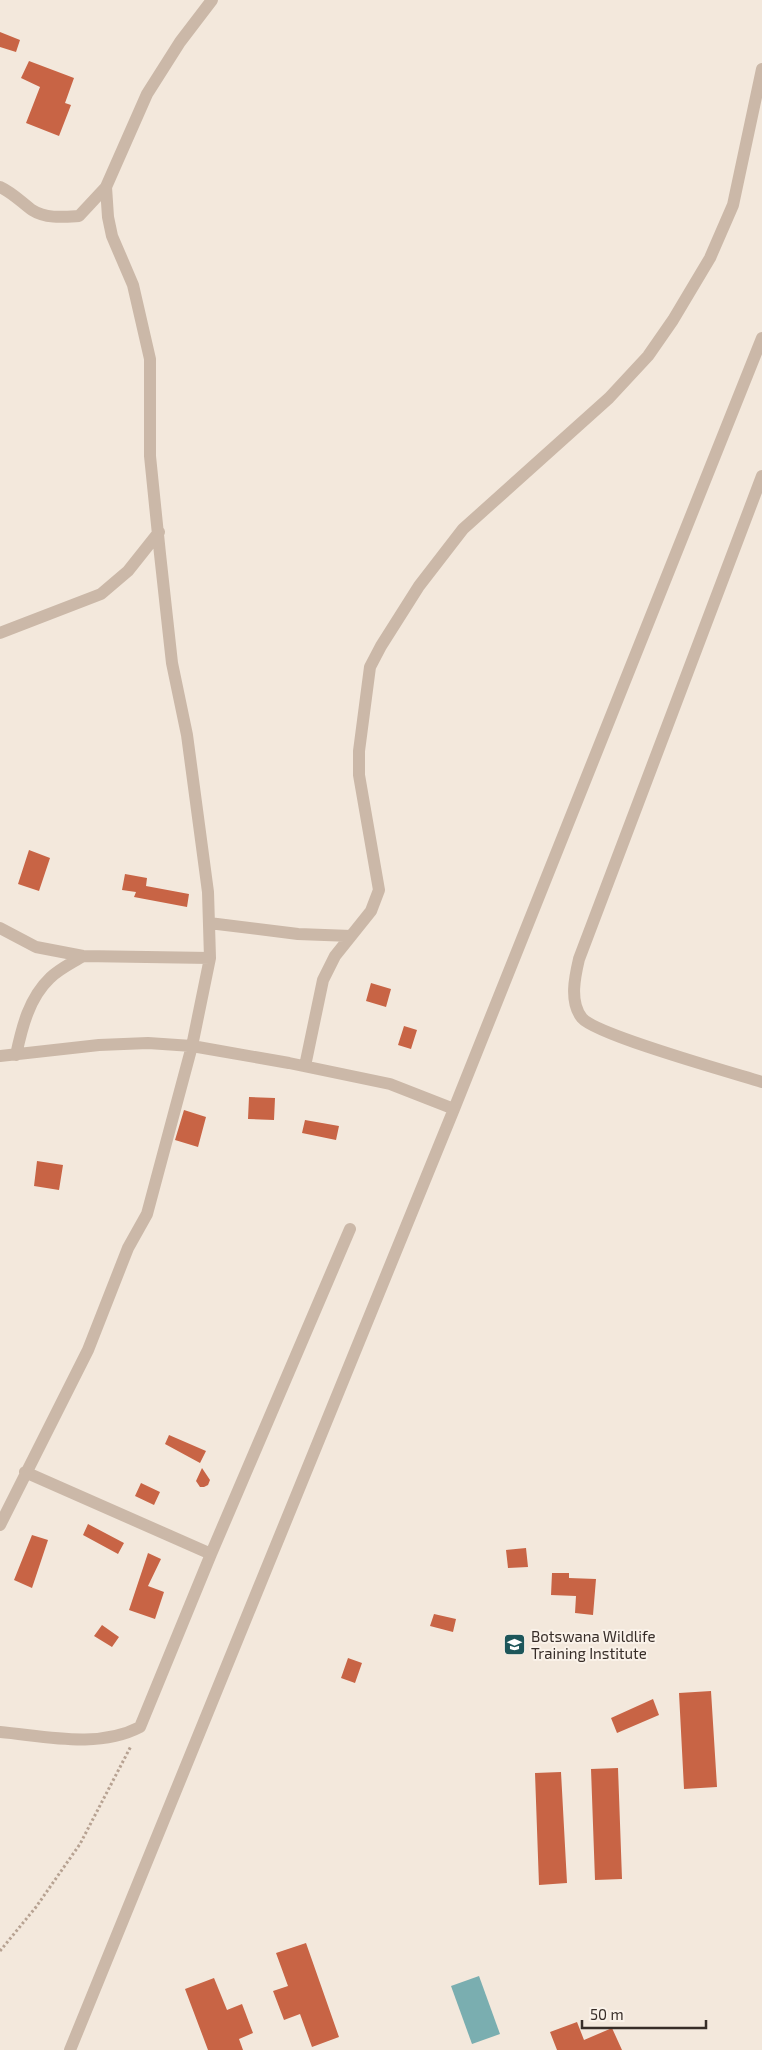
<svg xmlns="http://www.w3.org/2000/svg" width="762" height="2050" viewBox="0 0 762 2050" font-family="'Exo 2',sans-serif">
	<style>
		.water { fill: #7aaeb0 }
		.building { fill: #c86445 }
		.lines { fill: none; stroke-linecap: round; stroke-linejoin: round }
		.path { stroke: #b7a292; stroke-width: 3; stroke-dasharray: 2.5 2.5; stroke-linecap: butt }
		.street { stroke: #cbb8a8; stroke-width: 12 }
		.labels { text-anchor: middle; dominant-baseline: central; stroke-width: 4; stroke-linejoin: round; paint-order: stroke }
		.poi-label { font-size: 15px; fill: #372d28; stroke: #faf2e9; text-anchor: start }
	</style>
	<rect width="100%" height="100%" fill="#f3e8dc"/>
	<path class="water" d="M479,1976L500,2034L472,2044L451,1986Z"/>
	<path class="building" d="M0,32L20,40L16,52L0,47Z
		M29,61L74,78L65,103L71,105L59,136L26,123L40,87L21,78Z
		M29,850L50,858L39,891L18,884Z
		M125,874L147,878L146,886L189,894L187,907L134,897L136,892L122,890Z
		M371,983L391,989L386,1007L366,1001Z
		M404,1026L417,1030L411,1049L398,1045Z
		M249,1097L275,1098L274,1120L248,1119Z
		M184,1110L206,1117L198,1147L175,1140Z
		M305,1120L339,1126L336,1140L302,1133Z
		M37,1161L63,1165L59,1190L34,1186Z
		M169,1435L206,1451L200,1463L165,1444Z
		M202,1468L210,1480L208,1485L204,1487H200L196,1481Z
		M141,1483L160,1492L154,1505L135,1496Z
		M88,1524L124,1543L118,1554L83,1535Z
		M32,1535L48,1540L32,1588L14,1580Z
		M526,1548L528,1567L508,1568L506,1550Z
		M148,1553L161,1559L148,1586L164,1592L155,1619L129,1610Z
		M552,1573H569V1578L596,1579L593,1615L575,1613L576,1596L551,1595Z
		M434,1614L456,1619L453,1632L430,1626Z
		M102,1625L119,1637L112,1647L94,1636Z
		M348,1658L362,1663L355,1683L341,1678Z
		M711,1691L717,1787L684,1789L679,1693Z
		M653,1699L659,1715L617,1733L611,1718Z
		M618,1768L622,1879L595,1880L591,1769Z
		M561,1772L567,1883L539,1885L535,1773Z
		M306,1943L339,2037L312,2047L300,2014L284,2020L273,1991L288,1986L276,1953Z
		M214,1978L227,2010L242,2004L253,2033L239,2039L243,2050H208L185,1989Z
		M577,2022L584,2040L612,2028L622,2050H557L550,2032Z"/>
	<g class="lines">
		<path class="path" d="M0,1951L36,1907L80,1844L131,1746"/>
		<path class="street" d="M0,187C13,193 21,202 32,210C46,219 64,217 79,216L106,187L147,94L180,42L212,0
			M762,476L579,959C575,976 569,1002 582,1018C596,1035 733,1073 762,1082
			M0,633L101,594L128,571L159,532
			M209,923L298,934L351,936
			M0,928L36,947L83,956L210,958
			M16,1055C22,1027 29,998 50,978C59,969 72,963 83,956
			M0,1056L99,1045L148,1043L192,1046L289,1063L390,1084L454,1109
			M305,1066L323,980L335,956L371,911L379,890L359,775V751L370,667L381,646L419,586L463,529L609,398L648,356L673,320L710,258L733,205L762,69
			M25,1472L211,1554
			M0,1525L88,1350L128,1248L147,1214L192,1046L210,958L208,892L187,735L172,663L160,554L150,456V359L133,285L112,236L108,217L106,187
			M0,1732C45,1736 98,1749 140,1727L211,1554L350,1229
			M70,2050L454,1109L762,338"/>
	</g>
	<defs>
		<symbol id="school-square" viewBox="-11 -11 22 22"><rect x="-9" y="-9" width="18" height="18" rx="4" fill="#1d565a" stroke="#faf2e9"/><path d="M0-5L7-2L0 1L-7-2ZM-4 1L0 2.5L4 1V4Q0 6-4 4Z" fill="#fff"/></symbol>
	</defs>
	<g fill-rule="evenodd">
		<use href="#school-square" x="502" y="1632" width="25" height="25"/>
	</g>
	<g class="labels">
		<g class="poi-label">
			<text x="531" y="1636">Botswana Wildlife<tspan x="531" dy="17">Training Institute</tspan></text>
		</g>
	</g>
	<path d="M582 2020v8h124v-8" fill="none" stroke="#372d28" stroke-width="2.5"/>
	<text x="590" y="2020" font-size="15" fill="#372d28" stroke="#faf2e9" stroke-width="4" paint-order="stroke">50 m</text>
</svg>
